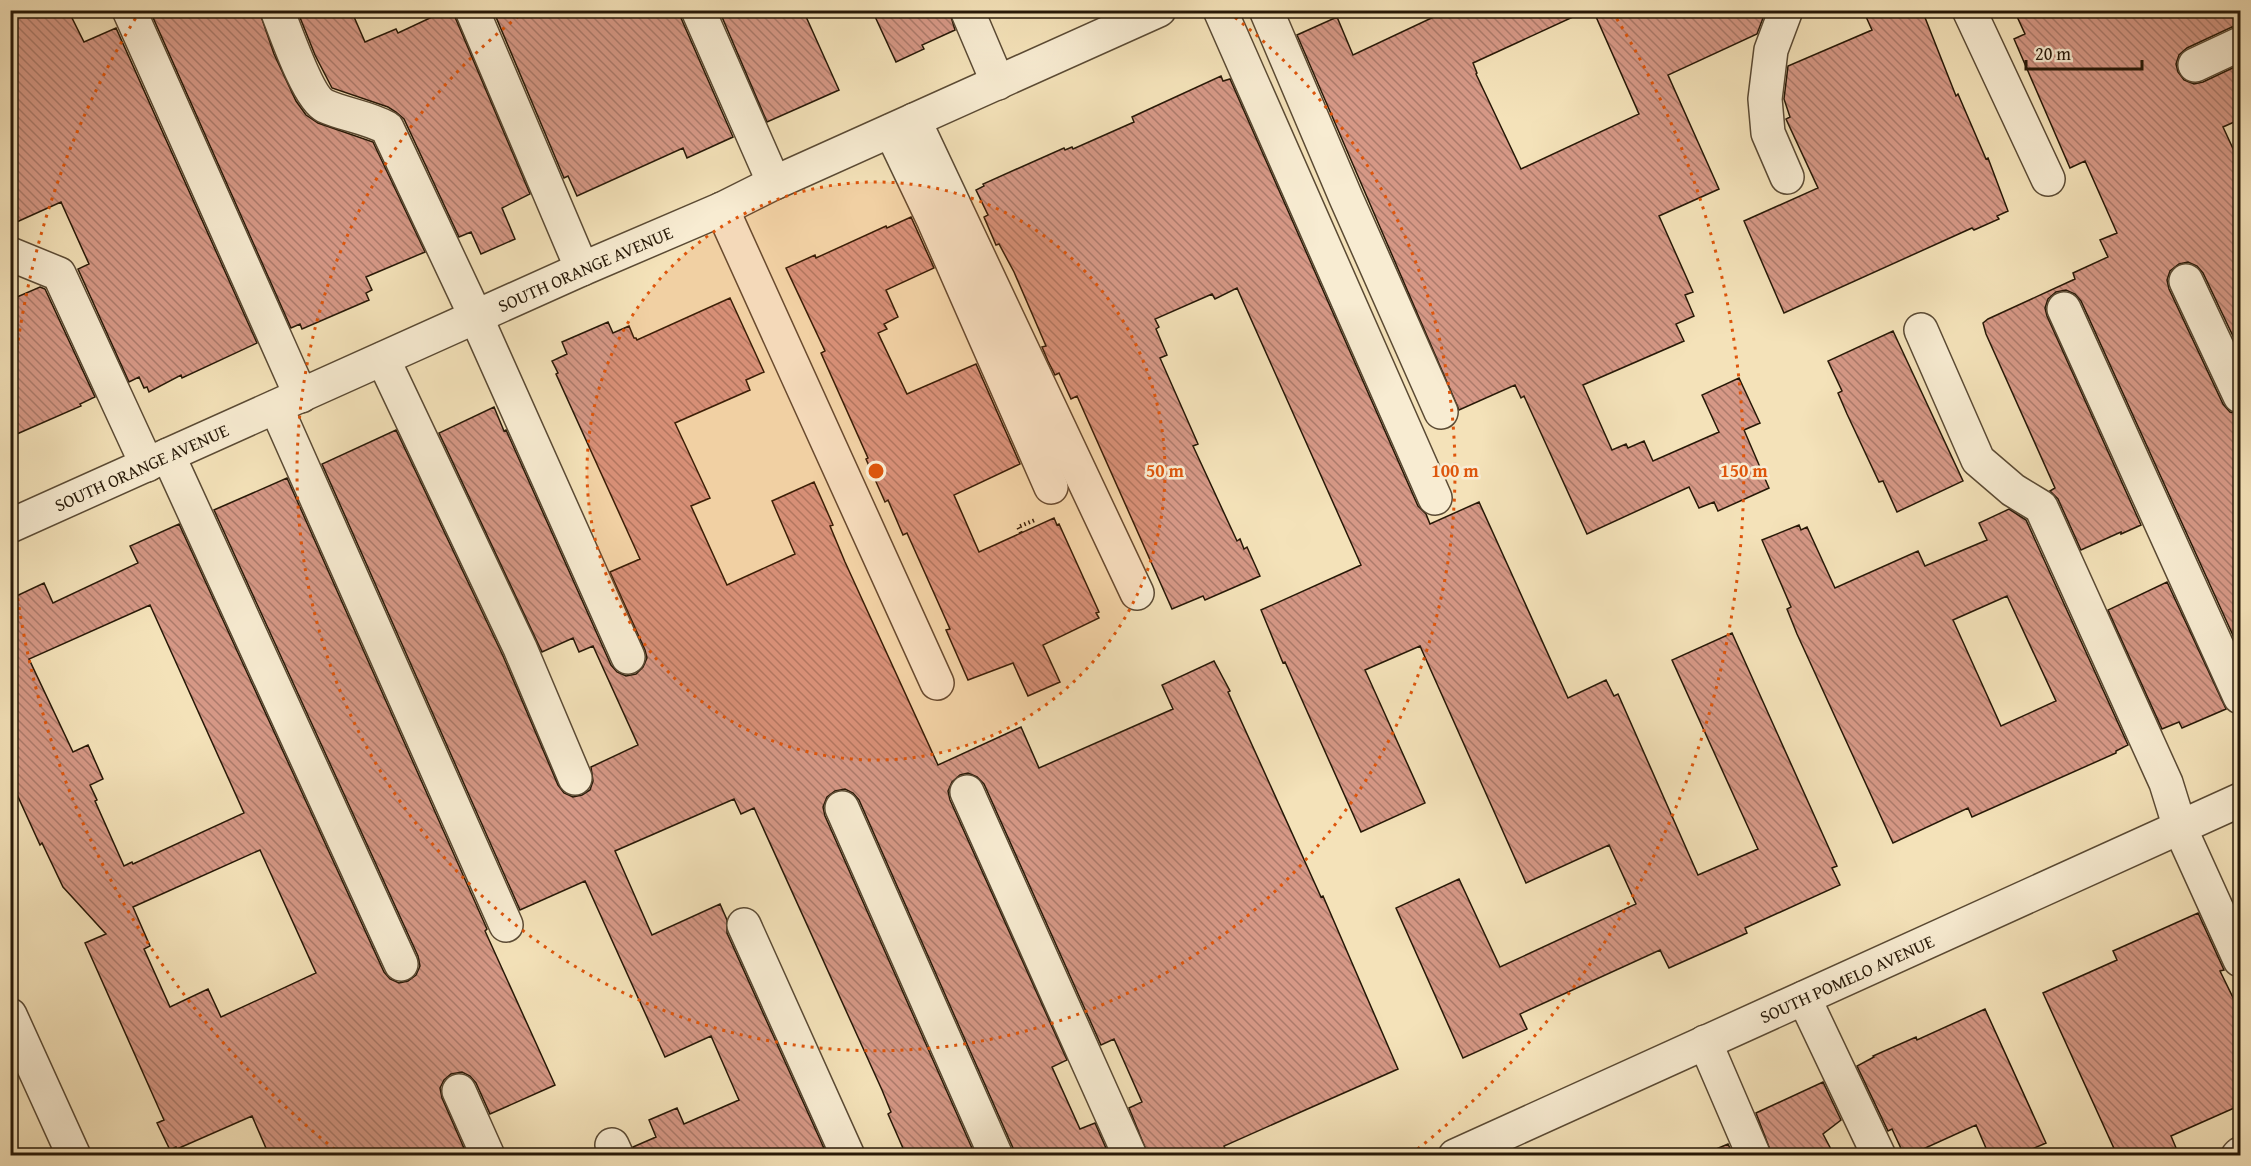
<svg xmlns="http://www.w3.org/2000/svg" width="2251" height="1166" viewBox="0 0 2251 1166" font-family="'Gentium Book Plus',serif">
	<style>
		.building { fill: url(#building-back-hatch); stroke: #261807; stroke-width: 1.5; fill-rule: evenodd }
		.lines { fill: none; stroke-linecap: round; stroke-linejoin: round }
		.minor-casing { stroke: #5a4a34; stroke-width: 36 }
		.path { stroke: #261807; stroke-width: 4; stroke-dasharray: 1.5 3; stroke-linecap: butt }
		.minor { stroke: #f8ecd2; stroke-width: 33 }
		.ring { fill: none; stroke: #de560c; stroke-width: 3; stroke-dasharray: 3 6 }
		.labels { text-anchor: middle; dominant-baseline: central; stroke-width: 5; stroke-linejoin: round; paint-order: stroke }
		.street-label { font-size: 18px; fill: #261807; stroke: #f8ecd2 }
		.centre { fill: #de560c; stroke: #f8ecd2; stroke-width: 3 }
		.ring-label { font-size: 18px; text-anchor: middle; font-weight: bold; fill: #de560c; stroke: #f8ecd2; stroke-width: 5; stroke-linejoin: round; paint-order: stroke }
	</style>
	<defs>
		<pattern id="building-back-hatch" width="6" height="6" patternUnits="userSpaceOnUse" patternTransform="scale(1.5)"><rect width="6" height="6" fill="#d69886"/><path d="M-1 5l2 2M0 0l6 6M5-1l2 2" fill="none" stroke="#ad7b6c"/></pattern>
	</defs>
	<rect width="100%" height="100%" fill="#f4e2b9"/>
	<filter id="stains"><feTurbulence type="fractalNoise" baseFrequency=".00333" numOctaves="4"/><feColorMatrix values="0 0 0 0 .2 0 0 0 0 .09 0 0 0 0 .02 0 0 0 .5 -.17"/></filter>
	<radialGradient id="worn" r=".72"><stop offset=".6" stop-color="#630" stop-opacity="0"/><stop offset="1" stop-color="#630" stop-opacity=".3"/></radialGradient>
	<path class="building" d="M10,10H68L84,42L116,28L257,343L182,378L181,375L149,392L147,387L144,388L139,377L129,382L78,269L89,264L61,202L10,225Z
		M156,10H259L274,54L296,101L306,115L318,123L373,142L425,252L366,277L372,290L366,293L369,300L302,329L300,324L291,328L151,13Z
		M297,10H351L365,42L396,29L398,33L447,10H454L455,17L530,194L502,208L515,239L481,254L471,232L459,237L404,119L396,112L388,107L332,88L315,55Z
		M493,10H680L681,18L733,137L687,158L683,148L577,196L568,176L564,178Z
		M719,10H803L839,90L767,122Z
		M872,10H949L955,30L922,45L924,49L896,62Z
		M1456,10H1588L1473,63L1477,73L1476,74L1521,169L1639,114L1593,10H1766L1757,34L1668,75L1719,189L1659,216L1693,292L1685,295L1694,316L1676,324L1684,341L1583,385L1612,450L1626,444L1628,448L1644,441L1653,461L1719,432L1702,395L1739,378L1760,423L1744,430L1769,488L1718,511L1714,502L1699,508L1689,487L1587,534L1524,396L1521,398L1515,385L1459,410L1297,35L1337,17L1353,55L1440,14L1442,17Z
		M1863,10H1922L1956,96L1958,94L1986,159L1988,158L2008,211L1997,216L1999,219L1974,230L1972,228L1784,313L1744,221L1818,188L1786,119L1790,117L1784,99L1788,66L1872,30Z
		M2014,10H2241V25L2232,27L2187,48L2179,55L2176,64L2178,72L2184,80L2194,84L2203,82L2241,64V119L2223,127L2241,166V353L2203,273L2197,266L2188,262L2179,264L2170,271L2167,280L2169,289L2223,404L2230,412L2241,414V653L2081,301L2075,294L2066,290L2056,292L2048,299L2045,308L2047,316L2141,525L2121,534V532L2081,550L2058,499L2050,491L2055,488L1986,334L1983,323L1988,319L2075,279L2073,273L2108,257L2100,240L2117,233L2085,161L2070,168L2014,39L2025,34Z
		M1221,76L1223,81L1230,79L1418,506L1426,514L1430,524L1479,502L1568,698L1606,680L1614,696L1618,694L1698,875L1758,849L1672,660L1732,633L1837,866L1832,868L1840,885L1745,928L1747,933L1669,968L1660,950L1520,1014L1527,1029L1463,1058L1396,908L1459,879L1500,967L1636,904L1609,845L1526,883L1420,646L1365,670L1425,803L1361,832L1285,662L1283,663L1261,610L1361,565L1237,288L1215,299L1212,294L1155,319L1159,327L1156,329L1167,355L1160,358L1198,444L1193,446L1237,541L1240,539L1244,549L1247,547L1260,576L1205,600L1203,596L1172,609L1077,396L1071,399L1059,373L1055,375L1048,361L1042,347L1046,346L1014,272L999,244L996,245L984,217L988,215L976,190L984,186L983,184L1064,148L1065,150L1072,147L1073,149L1134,122L1132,117Z
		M911,217L934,268L886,290L898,317L884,324L887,329L878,333L907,394L976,364L1020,464L954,495L979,552L1054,518L1057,525L1059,524L1099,612L1096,613L1099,618L1043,645L1060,682L1028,696L1013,663L968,680L946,630L950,629L907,533L903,535L888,500L885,502L866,459L868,458L821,353L825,351L786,268L815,255L816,258L886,226L887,228Z
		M40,287L45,289L95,397L80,404L81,406L10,437V300Z
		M730,298L764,372L746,380L750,390L675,423L710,498L691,506L727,585L795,554L772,501L814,482L833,525L830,526L845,562L938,765L1021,727L1039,768L1173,709L1162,685L1214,661L1230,691L1228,692L1321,897L1323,896L1398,1069L1224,1146L1225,1148L1208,1155H1148L1129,1108L1142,1102L1114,1039L1101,1045L984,784L977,777L968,773L960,775L952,782L948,791L950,800L1067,1060L1052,1067L1080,1129L1095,1123L1109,1155H1014L1013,1148L859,800L853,793L845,789L835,791L827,797L823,807L825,816L975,1155H906L888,1114L891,1112L882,1090L754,808L741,814L734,799L615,851L652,935L720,904L727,920V933L827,1155H635L633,1147L656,1137L649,1120L677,1108L684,1124L739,1100L711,1036L665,1057L585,881L520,910L322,464L396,430L503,656L558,785L564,793L573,797L582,795L590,790L593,781L591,767L638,745L593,646L579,652L573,638L542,652L439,433L494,407L504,431L506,430L611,665L617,672L626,676L636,674L643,667L647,658L645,650L610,572L640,559L556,374L558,373L552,361L567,354L562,342L608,322L613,333L629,326L634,338H636L637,340Z
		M1893,331L1963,481L1897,512L1883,481L1879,482L1847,414L1838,393L1842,391L1828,361Z
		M287,478L487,929L485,931L555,1085L490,1114L476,1083L470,1076L462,1072L451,1074L444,1080L440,1088L442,1098L467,1155H269L252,1116L177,1149L176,1147L170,1150L157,1123L164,1120L85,943L106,934L63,887L42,843L40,845L10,779V599L44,583L53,603L138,563L130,546L179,524L384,972L390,979L399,983L408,981L416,975L420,966L418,956L214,510ZM150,605L244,813L133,864L132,862L124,866L95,801L97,800L90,785L103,779L88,745L73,752L29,659ZM260,850L316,973L221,1017L208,989L170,1007L144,949L150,946L133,907Z
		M2009,509L2026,520L2128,745L2116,751V753L1972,817L1968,808L1893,843L1797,634L1787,609L1791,607L1762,540L1799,525L1801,530L1807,527L1835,588L1918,551L1925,566L1987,540L1979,523ZM2007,596L2056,701L2001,726L1953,620Z
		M2167,582L2226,709L2182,728L2179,722L2162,729L2108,610Z
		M2198,913L2224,970L2220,971L2241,1014V1105L2171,1136L2179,1155H2117L2043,993L2117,960L2113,951Z
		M1985,1009L2046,1143L2018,1155H1989L1976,1125L1910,1155H1904L1892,1129L1888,1131L1857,1066L1874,1057L1873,1056L1916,1037L1917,1040Z
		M1823,1082L1841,1120L1823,1134L1834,1155H1772L1756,1113Z
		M1728,1144L1733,1155H1702Z"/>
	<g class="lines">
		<defs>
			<g id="minor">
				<path d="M129,10L301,396"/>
				<path d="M277,10C285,30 308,98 325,106C345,115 367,117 387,128L476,317L628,657"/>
				<path d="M472,10L582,269"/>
				<path d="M698,10L774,183"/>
				<path d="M967,10L998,83"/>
				<path d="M1220,10L1435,498"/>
				<path d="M1266,10L1346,198L1441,412"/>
				<path d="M1786,10L1771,50L1765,99L1768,133L1787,177"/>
				<path d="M1969,10L2048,179"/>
				<path d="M2195,65L2240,44"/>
				<path d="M914,120L1137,593"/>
				<path d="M891,131L934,221L1051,487"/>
				<path d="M722,209L937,683"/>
				<path d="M10,254L59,274L147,465"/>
				<path d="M2186,281L2240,396"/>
				<path d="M2064,309L2240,697"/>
				<path d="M1921,330L1978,460L2013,490L2041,507L2166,783L2180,828L2240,960"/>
				<path d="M383,359L520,648L575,778"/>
				<path d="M276,407L506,925"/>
				<path d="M168,455L401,964"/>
				<path id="s1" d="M10,526L582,269L722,209L774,183L1159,10"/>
				<path d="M967,792L1130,1156"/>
				<path d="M842,808L996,1156"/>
				<path d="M744,925L848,1156"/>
				<path d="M1804,998L1879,1156"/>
				<path d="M10,1015L74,1156"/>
				<path d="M1705,1042L1754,1156"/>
				<path d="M459,1091L488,1156"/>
				<path d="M612,1145L617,1156"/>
				<path id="s2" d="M1455,1156L2240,800"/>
				<path d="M2238,1156L2240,1154"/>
			</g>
		</defs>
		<use href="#minor" class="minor-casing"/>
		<path class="path" d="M1021,533L1018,527L1035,520"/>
		<use href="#minor" class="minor"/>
	</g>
	<circle cx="876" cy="471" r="289" fill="#de560c" fill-opacity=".12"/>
	<g class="ring">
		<circle cx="876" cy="471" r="289"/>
		<path d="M1228 12A579 579 0 1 1 524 12"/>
		<path d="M342 1155A868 868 0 0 1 11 539M11 403A868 868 0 0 1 140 11M1612 11A868 868 0 0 1 1410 1155"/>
	</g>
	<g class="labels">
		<g class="street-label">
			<text stroke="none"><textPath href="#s1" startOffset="630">SOUTH ORANGE AVENUE</textPath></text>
			<text stroke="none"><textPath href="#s1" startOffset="144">SOUTH ORANGE AVENUE</textPath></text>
			<text stroke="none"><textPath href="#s2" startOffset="430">SOUTH POMELO AVENUE</textPath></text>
		</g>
	</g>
	<circle cx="876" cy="471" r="9" class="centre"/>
	<g class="ring-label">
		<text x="1165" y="477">50 m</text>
		<text x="1455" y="477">100 m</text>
		<text x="1744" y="477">150 m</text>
	</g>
	<rect width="2251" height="1166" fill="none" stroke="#f4e2b9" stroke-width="36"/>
	<rect x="12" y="12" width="2227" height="1142" fill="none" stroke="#261807" stroke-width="3"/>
	<rect x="18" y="18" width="2215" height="1130" fill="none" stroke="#261807" stroke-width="1.5"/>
	<path d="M2026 60v9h116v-9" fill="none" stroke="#261807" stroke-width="3"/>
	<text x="2035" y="60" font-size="18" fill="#261807" stroke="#f8ecd2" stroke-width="4.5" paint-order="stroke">20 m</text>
	<rect width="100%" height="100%" filter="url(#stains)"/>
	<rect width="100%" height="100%" fill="url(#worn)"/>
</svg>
